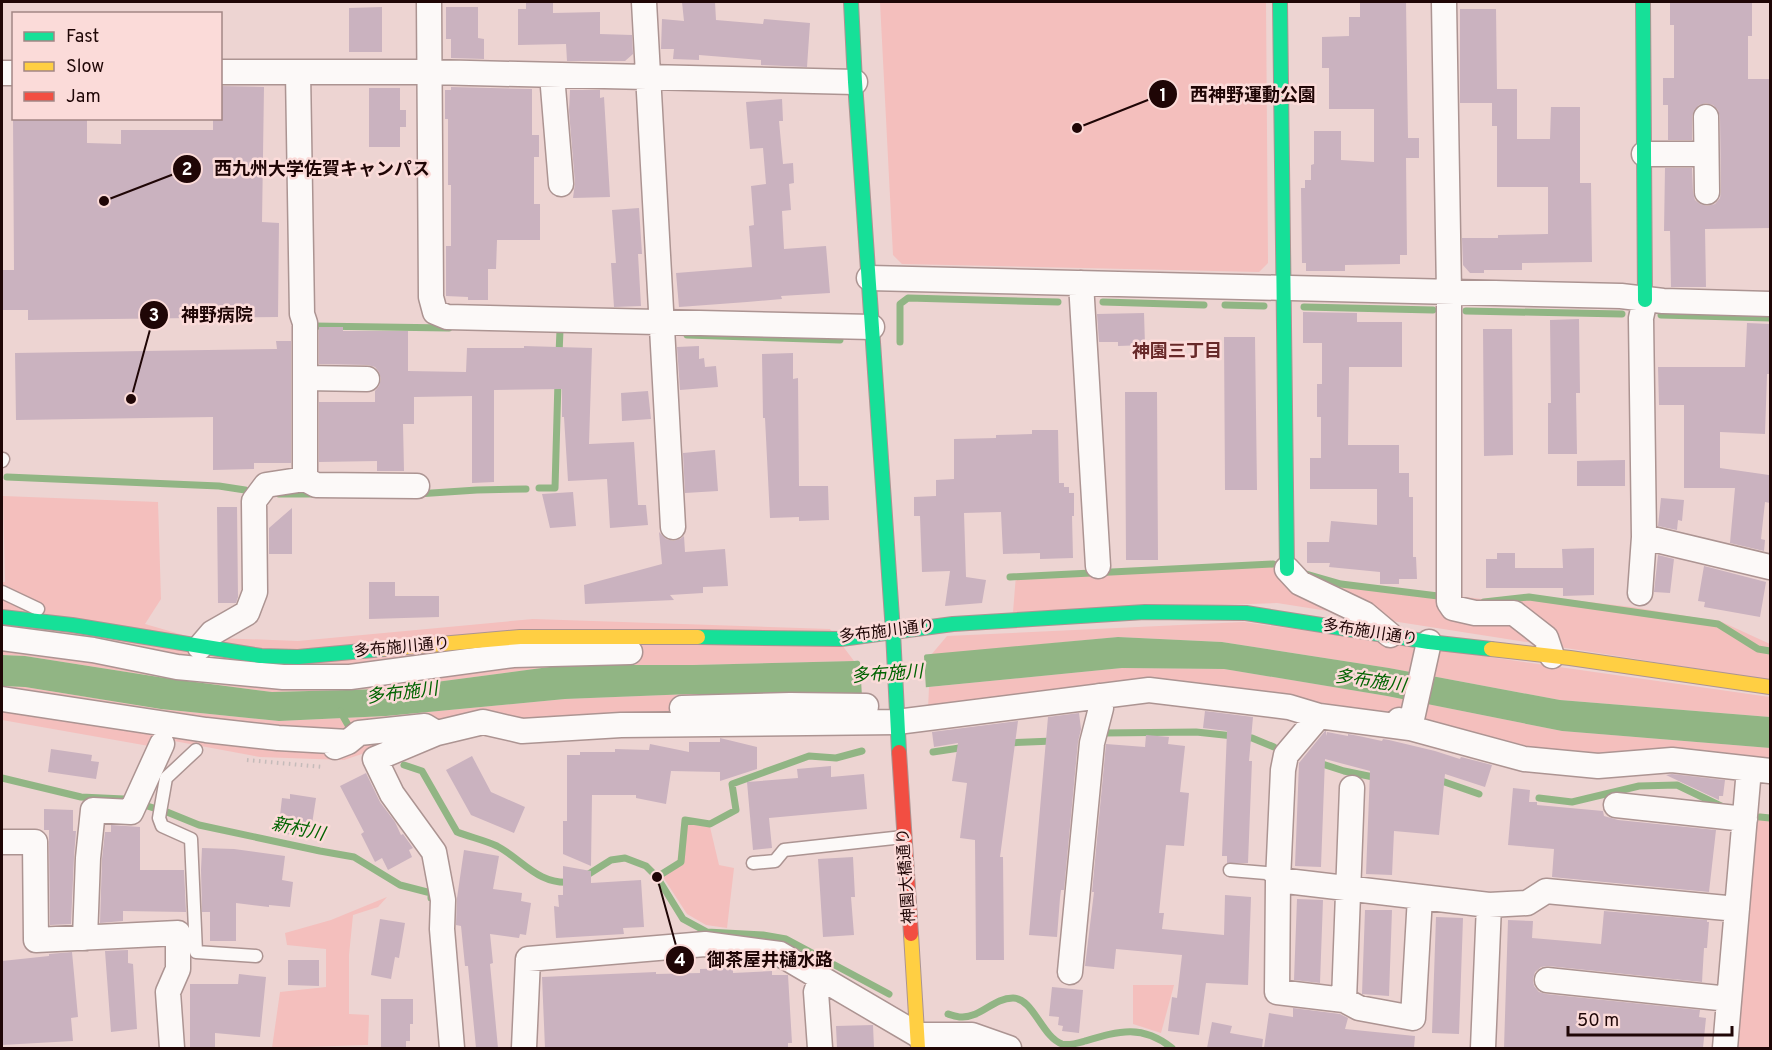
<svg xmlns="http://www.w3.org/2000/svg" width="1772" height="1050" viewBox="0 0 1772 1050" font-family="Overpass,'Noto Sans JP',sans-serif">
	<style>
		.green { fill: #f4bfbd }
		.water { fill: #91b584 }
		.pier { fill: #edd4d2 }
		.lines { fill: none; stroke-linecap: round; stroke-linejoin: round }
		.stream { stroke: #91b584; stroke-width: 7 }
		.building { fill: #cab2bf }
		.lane-casing { stroke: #ac9492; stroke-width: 15 }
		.street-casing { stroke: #ac9492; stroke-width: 27 }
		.fast-casing { stroke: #ac9492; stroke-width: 16 }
		.slow-casing { stroke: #ac9492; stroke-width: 16 }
		.jam-casing { stroke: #ac9492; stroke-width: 16 }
		.path { stroke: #c5bbba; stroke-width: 4; stroke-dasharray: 1.5 4.5; stroke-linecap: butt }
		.lane { stroke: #fcf9f8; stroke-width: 12 }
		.street { stroke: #fcf9f8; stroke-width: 24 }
		.fast { stroke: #16e098; stroke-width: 14 }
		.slow { stroke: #ffcf43; stroke-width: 14 }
		.jam { stroke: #f24e42; stroke-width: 14 }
		.labels { text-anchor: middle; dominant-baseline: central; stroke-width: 5; stroke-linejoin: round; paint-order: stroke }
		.street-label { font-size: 16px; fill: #1f0606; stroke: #fbdbd9 }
		.neighbourhood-label { font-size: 18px; font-weight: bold; fill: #682929; stroke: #fbdbd9 }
		.water-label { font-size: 18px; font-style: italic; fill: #006300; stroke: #fbdbd9 }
		.leader { fill: none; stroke: #1f0606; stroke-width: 2 }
		.callout-dot { fill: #1f0606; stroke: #fbdbd9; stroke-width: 2 }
		.mark-label { font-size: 18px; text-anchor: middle; font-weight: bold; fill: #fff }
		.callout-label { font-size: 18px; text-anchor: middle; font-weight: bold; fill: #1f0606; stroke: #fbdbd9; stroke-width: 5; stroke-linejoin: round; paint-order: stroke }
	</style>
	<rect width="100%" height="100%" fill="#edd4d2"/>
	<path class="green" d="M880,2H1266L1268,263L1259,272L902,264L893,255Z
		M3,496L158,502L161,599L145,624L190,637L298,641L533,619L830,629L854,661L693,665H564L383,689L272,692L165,678L25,656L2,655V582H5Z
		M1277,561L1296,569L1342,582L1482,599L1529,595L1632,607L1722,622L1770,644V680L1277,603L1013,612L1016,575Z
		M1244,622L1770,697V717L1560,700L1389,668L1222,642L1118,637L931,655L947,636Z
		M1122,668L1224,669L1387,696L1562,731L1770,748V761L1606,756L1537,751L1145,682L928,710L929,687Z
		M2,686L25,687L161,709L279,721L386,716L565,699L691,694H857L861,711L526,725L478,715L344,760L260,757L158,738L149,746L2,720Z
		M1756,813L1770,815V1048H1734Z
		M683,823L710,827L719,865L734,868L727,928L706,925L687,914L661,874L677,862Z
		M387,897L378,907L353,915L349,955V1014L369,1015L368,1045L272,1048L280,992L326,987V949L287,945L285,933L331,920Z
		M1133,985H1174L1161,1033L1133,1024Z"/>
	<path class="water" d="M1118,637L1222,642L1389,668L1560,700L1770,717V748L1562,731L1387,696L1224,669L1122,668L857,694H691L565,699L386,716L279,721L161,709L25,687L2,686V655L25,656L165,678L272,692L383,689L564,665H693L854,661Z"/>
	<path class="pier" d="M927,652L924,656L926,690L862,697L860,662L855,658Z"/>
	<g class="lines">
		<path class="stream" d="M1103,302L1204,305
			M1225,305L1264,306
			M1304,307L1433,310
			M1466,311L1622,314
			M1661,315L1770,318
			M314,326L449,328
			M687,335L840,340
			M900,342V304L908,298L1058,302
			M559,354L560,330
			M7,477L219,486L245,490
			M539,488H555L558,381
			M279,494H316
			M417,494L477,490L526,489
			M1306,574L1341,584L1438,596
			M1010,577L1273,564
			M1484,602L1529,597L1718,624L1758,649L1770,651
			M340,711L352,732
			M1104,733L1196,732L1252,738L1274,747
			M1007,743L1053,741
			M933,752L966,747
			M1316,762L1344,771L1378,778
			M404,765L422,771L457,832C470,837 484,840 497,846C523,860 538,885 571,882
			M2,778L81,797L124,799L167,812L199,825L320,851L354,857L400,885L431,893V898
			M1436,779L1479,794
			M1539,798L1572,802L1639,786L1677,785L1723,807
			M1760,817L1770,818
			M584,877L611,860L625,858L646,866L657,877L683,919L707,932L763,935L786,939L889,994
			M657,877L681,862L685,820L710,824L736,810L732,784L809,756L836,758L862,751
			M948,1014C952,1015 957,1017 961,1017C981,1018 993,998 1013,998C1033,998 1042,1037 1062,1044C1069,1046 1078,1043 1085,1041C1119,1031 1142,1024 1172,1048"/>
	</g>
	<path class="building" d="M526,2H553V13L600,12V34L632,35L633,54L625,61H567L566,44L518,45V9H526Z
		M682,2H715L716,20L763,24L764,19L810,23L807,67L761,65V60L699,55V60L673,59L674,49H661L662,19L684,21Z
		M1360,2H1406L1408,138H1419V158H1406L1407,255H1400V264L1345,265V271H1306V263H1302L1301,188H1305V180H1311V165L1314,164V131H1341V160L1374,162V109H1329V68H1322V37L1349,36V17H1360Z
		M1670,2H1752V36H1748V79H1770V228L1705,229L1706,287H1671L1670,231H1664L1665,168H1692L1693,192L1695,200L1700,204L1707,206L1715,204L1720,198L1721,192L1720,117L1718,110L1713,105L1706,103L1699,105L1694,110L1692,117V140H1668V105H1663V78H1674V25H1670Z
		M382,7V52H349V8Z
		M446,7H478V38L484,39V59L451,58V39H446Z
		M1460,9H1496L1497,89H1517V139H1550L1551,107H1580V183H1591L1592,262L1522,263V270H1484V273H1470L1463,265L1462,238H1498V235L1548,234V187H1497V126H1492V103H1460Z
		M220,86L264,87L262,222L279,223L278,317L28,320V310H2V270H14L13,118H87V143L121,144V130H213V118H220Z
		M451,87L532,89V135H539V157H534V204H540V240H497L496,269H488V300H468V297L446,296V246H451V185H448V119H445V90H451Z
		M369,88H400V110H406V127H400V147H369Z
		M570,90H600V98L604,97L610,197L573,198L575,183L569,111Z
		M782,99L783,121H779L783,164L793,163L794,183L789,184L791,210L782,211L784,249L826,246L830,293L781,296L782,299L747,302L679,307L676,273L752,267L749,226L754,225L751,186L766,184L763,148L750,149L746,102Z
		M639,208L642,254H638L641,306L614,307L611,263H616L612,210Z
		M1303,312L1357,313V322H1402V367H1349L1348,445H1399V473H1409V497H1413V557H1416L1417,579H1399V584H1380V572L1329,567L1330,563H1307V542H1329L1331,521L1377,525V489H1310V458H1321V417H1317V384H1322V343H1303Z
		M1144,313L1145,345L1118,346V342H1099L1097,314Z
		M1579,319L1580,393H1576L1577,454H1548V403H1551L1550,320Z
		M1747,323L1770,324V374H1767L1765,434L1720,432V468L1769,475L1770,503L1765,502L1761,539L1765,540L1764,551L1730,543L1735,488H1684V405H1659L1658,367H1745Z
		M319,327H343V331H408V371L466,372L467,348H524V346L592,348L589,444L634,442L638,505H646L648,525L610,528L607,479L568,481L564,417H562V389L494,390V482L472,483V396L414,397V424H403L404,471H377V461L319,462V402H375V391L379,386L381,379L379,372L375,367L368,365L319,364Z
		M1483,329H1512L1513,455L1484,456Z
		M1224,337H1255L1257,490H1225Z
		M276,341H291V463H254V469L213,470V417L16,420L15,353L277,349Z
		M699,346V359L704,358L705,367L716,366L718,387L680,390L677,347Z
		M793,353V379L798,378L799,486H828L829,520L799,521V517L770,518L765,418H763L762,354Z
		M648,391L651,419L622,421L621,393Z
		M1125,392H1157L1158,560H1126Z
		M1032,430H1058L1059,483H1064V487H1069V493H1074V516H1072L1073,558L1040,559V553L1003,554L1001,512L964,513L966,577L986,580L982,603L945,606L950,571L922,572L920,516H914V497L936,496V480L954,479V439L996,438V435L1032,434Z
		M715,450L718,491L685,493L683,453Z
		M1625,460V486H1577V461Z
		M573,492L576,526L550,528L542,494Z
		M1661,498L1684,500L1682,521L1678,520L1677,530L1658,526Z
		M217,507H237L238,597L236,603H218Z
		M292,508V554H269V528Z
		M659,532L666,539L673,541L680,539L684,536L685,552L725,549L728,586L703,587V593L670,595L674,600L585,604L584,585L662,564Z
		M1594,548V595L1563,596V588H1486V559H1497V553H1515V568H1563L1562,549Z
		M1658,555L1674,559L1670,593L1654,592Z
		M1704,566L1766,582L1760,617L1704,607L1705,602L1698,601Z
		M369,582H395V596H439V617L369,619Z
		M1205,711L1253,717L1249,761H1252L1248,863H1227V856H1222L1227,731L1203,728Z
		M1079,713L1081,729L1078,742L1064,890H1061L1060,898L1057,937L1029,935L1048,717Z
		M1018,721L1000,857H1003L1004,960H976L975,840L960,838L967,783L952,781L958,743L934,747L932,732Z
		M1325,731H1326V736L1327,732L1348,736V734L1359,736L1382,741L1383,739L1389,740L1435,751L1460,759L1461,757L1492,765L1485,787L1445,774L1439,835L1394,831L1392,875L1366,874L1370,771L1325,759L1321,867L1295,866L1299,763Z
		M1146,735L1169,737L1168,744L1185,746L1180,792L1189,793L1184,846L1166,845L1159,913H1164L1162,929L1224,935L1225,895L1251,897L1248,985L1206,983L1199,1035L1168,1031L1172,997L1177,998L1182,955L1116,949L1114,969L1085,966L1094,892H1092L1106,744L1145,747Z
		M720,738L757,747V769L720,781V772L671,771L666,804L636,798V795H592L591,866L563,854V821H567V755H580V752H615V749L649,750L650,744L689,752V742H720Z
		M51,749L92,755L91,761L99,762L96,779L48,772Z
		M472,756L491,792L525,807L514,833L471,815L446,770Z
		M831,766V777L864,774L867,809L769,818L772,848L753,850L747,782L798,778L797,769Z
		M366,773L380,802L395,822L401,835L403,834L413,848L409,850L412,857L388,870L382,858L375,862L361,834L364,832L340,786Z
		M1672,774L1725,780L1723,796H1719V800L1666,775Z
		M1513,788L1530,790L1529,802H1537V805L1603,811L1604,816L1618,820L1716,830L1709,892L1552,877L1554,849L1508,845Z
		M290,794L316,798L310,837L278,833L282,798L290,799Z
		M44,809L73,810V831H76L74,857L71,924L50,925L49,842V830H44Z
		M111,825L140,827V870H184L186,912L123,911V921L100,923L102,859L105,832H111Z
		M202,848L234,849L285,856L282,880L293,882L290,907L269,905V907L236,903V941H210V912H202L201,870Z
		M464,850L499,856L493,889L522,893L521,901L531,903L526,935L520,934L519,938L490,934L493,963L490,964L498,1048H476L468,966H465L461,926L456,925L457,898Z
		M853,857L855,897H851L854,935L823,937L818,859Z
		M563,866L591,871V883L641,880L644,927L623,928L624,934L556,938L554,906L559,907L558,895H563Z
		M1297,899L1323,900L1320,983L1294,980Z
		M1365,910H1392L1389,996L1362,994Z
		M1604,911L1707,920V922H1709L1707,948H1704L1702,982L1548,966L1541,967L1535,972L1533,979L1534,986L1539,992L1546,994L1700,1010L1699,1017L1706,1018L1703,1048H1504L1508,920L1533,921L1532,938L1601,944Z
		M1436,917L1463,918L1459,1034L1432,1033Z
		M380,919L405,923L399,958L395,957L391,979L371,975Z
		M128,950V963L133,964L137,1029L111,1032L105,951Z
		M72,952L78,1017L71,1018L73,1041L2,1045V961L49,956V954Z
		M288,960H319V986L288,985Z
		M733,968V973L772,971V975H788L792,1043H788V1048H545L542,977L656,972V974L700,973V969Z
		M239,974L266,977L260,1037L215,1033V1047H190V984H238Z
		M1052,987L1083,990L1079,1033L1062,1031L1063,1026L1058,1025L1059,1017L1049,1016Z
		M381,999H413V1024H410V1041H406V1048H381Z
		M1293,1008L1340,1014L1348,1018L1345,1029L1415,1036L1414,1048H1264L1269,1013L1293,1017Z
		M1212,1022L1232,1026L1230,1033L1263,1039L1262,1048H1207Z
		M873,1025L874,1048H837L836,1026Z"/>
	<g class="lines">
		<defs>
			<path id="lane" d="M2,461L3,459
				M2,592L38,609
				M196,750L166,778L159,818L162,826L191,839L196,952L256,956
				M753,863L775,861L784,850L903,837
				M1230,870L1266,873L1278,880"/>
			<path id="street" d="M429,2L431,297L435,312L447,317L872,327
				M644,2L673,527
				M1444,2L1449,292V602L1453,608L1475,613H1514L1546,638L1552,656
				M220,72H430L855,82
				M2,73H14
				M552,75L561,184
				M1706,117L1707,192
				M1644,154H1706
				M869,278L1621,296L1663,301L1770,304
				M1081,283L1098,566
				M305,378L367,379
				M305,479L316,485L417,486
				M1644,537L1641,318L1645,300
				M1287,569L1300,583L1365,614L1390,635
				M1640,593L1644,537L1770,567
				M2,638L93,650L177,667L283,677H350L513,655L630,652
				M200,647L212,633L247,613L255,592L254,501L266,485L305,479V323L302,314L298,72
				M2,699L206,730L278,738L348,742
				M682,708L790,705L866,706
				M1319,716L1286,755L1283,770L1278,880L1489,905L1527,903L1546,891L1737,909
				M1399,720L1410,728L1429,642
				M335,747L348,742L359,733L425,726L435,732
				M1616,805L1745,819
				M2,842H35L36,940L178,933V969L168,992L172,1048
				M1278,880L1277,992L1344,1000L1352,788
				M85,938L88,858L93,810L131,812L162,744
				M1070,972L1092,743L1101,708L1099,696
				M1547,980L1729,999
				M1344,1000L1359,1008L1413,1018L1420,897
				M452,1048L442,929L443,900L434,852L392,794L375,759L437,733L483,722L522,731L621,725L897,722L1149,690L1289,707L1319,716L1410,728L1524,759L1598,766L1672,760L1770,771
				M524,1048L528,959L705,944L780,954L918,1035H972L1009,1048
				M820,1048L816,992L821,978
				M1483,1048L1489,905
				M1725,1048L1749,769"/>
			<path id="fast" d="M851,2L855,82L893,632L899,752
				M1280,2L1287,569
				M1643,2L1645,300
				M2,617L72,625L261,656L298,657L384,649
				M698,637L841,639L953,624L1145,612L1246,613L1429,642L1491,649"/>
			<path id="slow" d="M384,649L520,637H698
				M1491,649L1570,658L1770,687
				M911,934L918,1048"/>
			<path id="jam" d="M899,752L911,934"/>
		</defs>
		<use href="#lane" class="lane-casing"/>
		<use href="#street" class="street-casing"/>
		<use href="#fast" class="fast-casing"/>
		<use href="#slow" class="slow-casing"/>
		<use href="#jam" class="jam-casing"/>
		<path class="path" d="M247,760L323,767"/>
		<use href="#lane" class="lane"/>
		<use href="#street" class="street"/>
		<use href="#fast" class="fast"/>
		<use href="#slow" class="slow"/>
		<use href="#jam" class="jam"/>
	</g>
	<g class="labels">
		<g class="street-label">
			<text transform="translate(887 632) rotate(-7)">多布施川通り</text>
			<text transform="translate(1370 633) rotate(9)">多布施川通り</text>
			<text transform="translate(402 648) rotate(-5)">多布施川通り</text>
			<text transform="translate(907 876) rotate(-94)">神園大橋通り</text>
		</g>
		<g class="neighbourhood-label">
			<text x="1177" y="352">神園三丁目</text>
		</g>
		<g class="water-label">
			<text transform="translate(887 675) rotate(-4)">多布施川</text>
			<text transform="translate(1370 682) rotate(8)">多布施川</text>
			<text transform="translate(402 694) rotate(-7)">多布施川</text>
			<text transform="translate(298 830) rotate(12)">新村川</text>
		</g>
	</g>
	<path class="leader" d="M1077 128L1163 94M104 201L187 169M131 399L154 315M657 877L680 960"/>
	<g class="callout-dot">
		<circle cx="1077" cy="128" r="6"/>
		<circle cx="104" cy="201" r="6"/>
		<circle cx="131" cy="399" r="6"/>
		<circle cx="657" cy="877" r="6"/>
		<circle cx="1163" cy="94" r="15"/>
		<circle cx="187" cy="169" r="15"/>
		<circle cx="154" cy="315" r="15"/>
		<circle cx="680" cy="960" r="15"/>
	</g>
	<g class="mark-label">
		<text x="1163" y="101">1</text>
		<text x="187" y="175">2</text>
		<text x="154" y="321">3</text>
		<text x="680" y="966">4</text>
	</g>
	<g class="callout-label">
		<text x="1253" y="101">西神野運動公園</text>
		<text x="322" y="175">西九州大学佐賀キャンパス</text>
		<text x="217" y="321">神野病院</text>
		<text x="770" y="966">御茶屋井樋水路</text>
	</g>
	<rect width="1772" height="1050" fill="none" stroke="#1f0606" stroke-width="6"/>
	<rect x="12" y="12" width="210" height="108" fill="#fbdbd9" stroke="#a38685" stroke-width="1.5"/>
	<rect x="24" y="32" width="30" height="9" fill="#16e098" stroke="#a38685" stroke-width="1.5"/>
	<text x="66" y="42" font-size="18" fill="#1f0606">Fast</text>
	<rect x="24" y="62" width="30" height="9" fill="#ffcf43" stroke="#a38685" stroke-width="1.5"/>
	<text x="66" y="72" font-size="18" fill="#1f0606">Slow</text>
	<rect x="24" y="92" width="30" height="9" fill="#f24e42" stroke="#a38685" stroke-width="1.5"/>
	<text x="66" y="102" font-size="18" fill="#1f0606">Jam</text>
	<path d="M1568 1026v9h164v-9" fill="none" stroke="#1f0606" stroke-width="3"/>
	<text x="1577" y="1026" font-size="18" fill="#1f0606" stroke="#fbdbd9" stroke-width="4.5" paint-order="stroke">50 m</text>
</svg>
